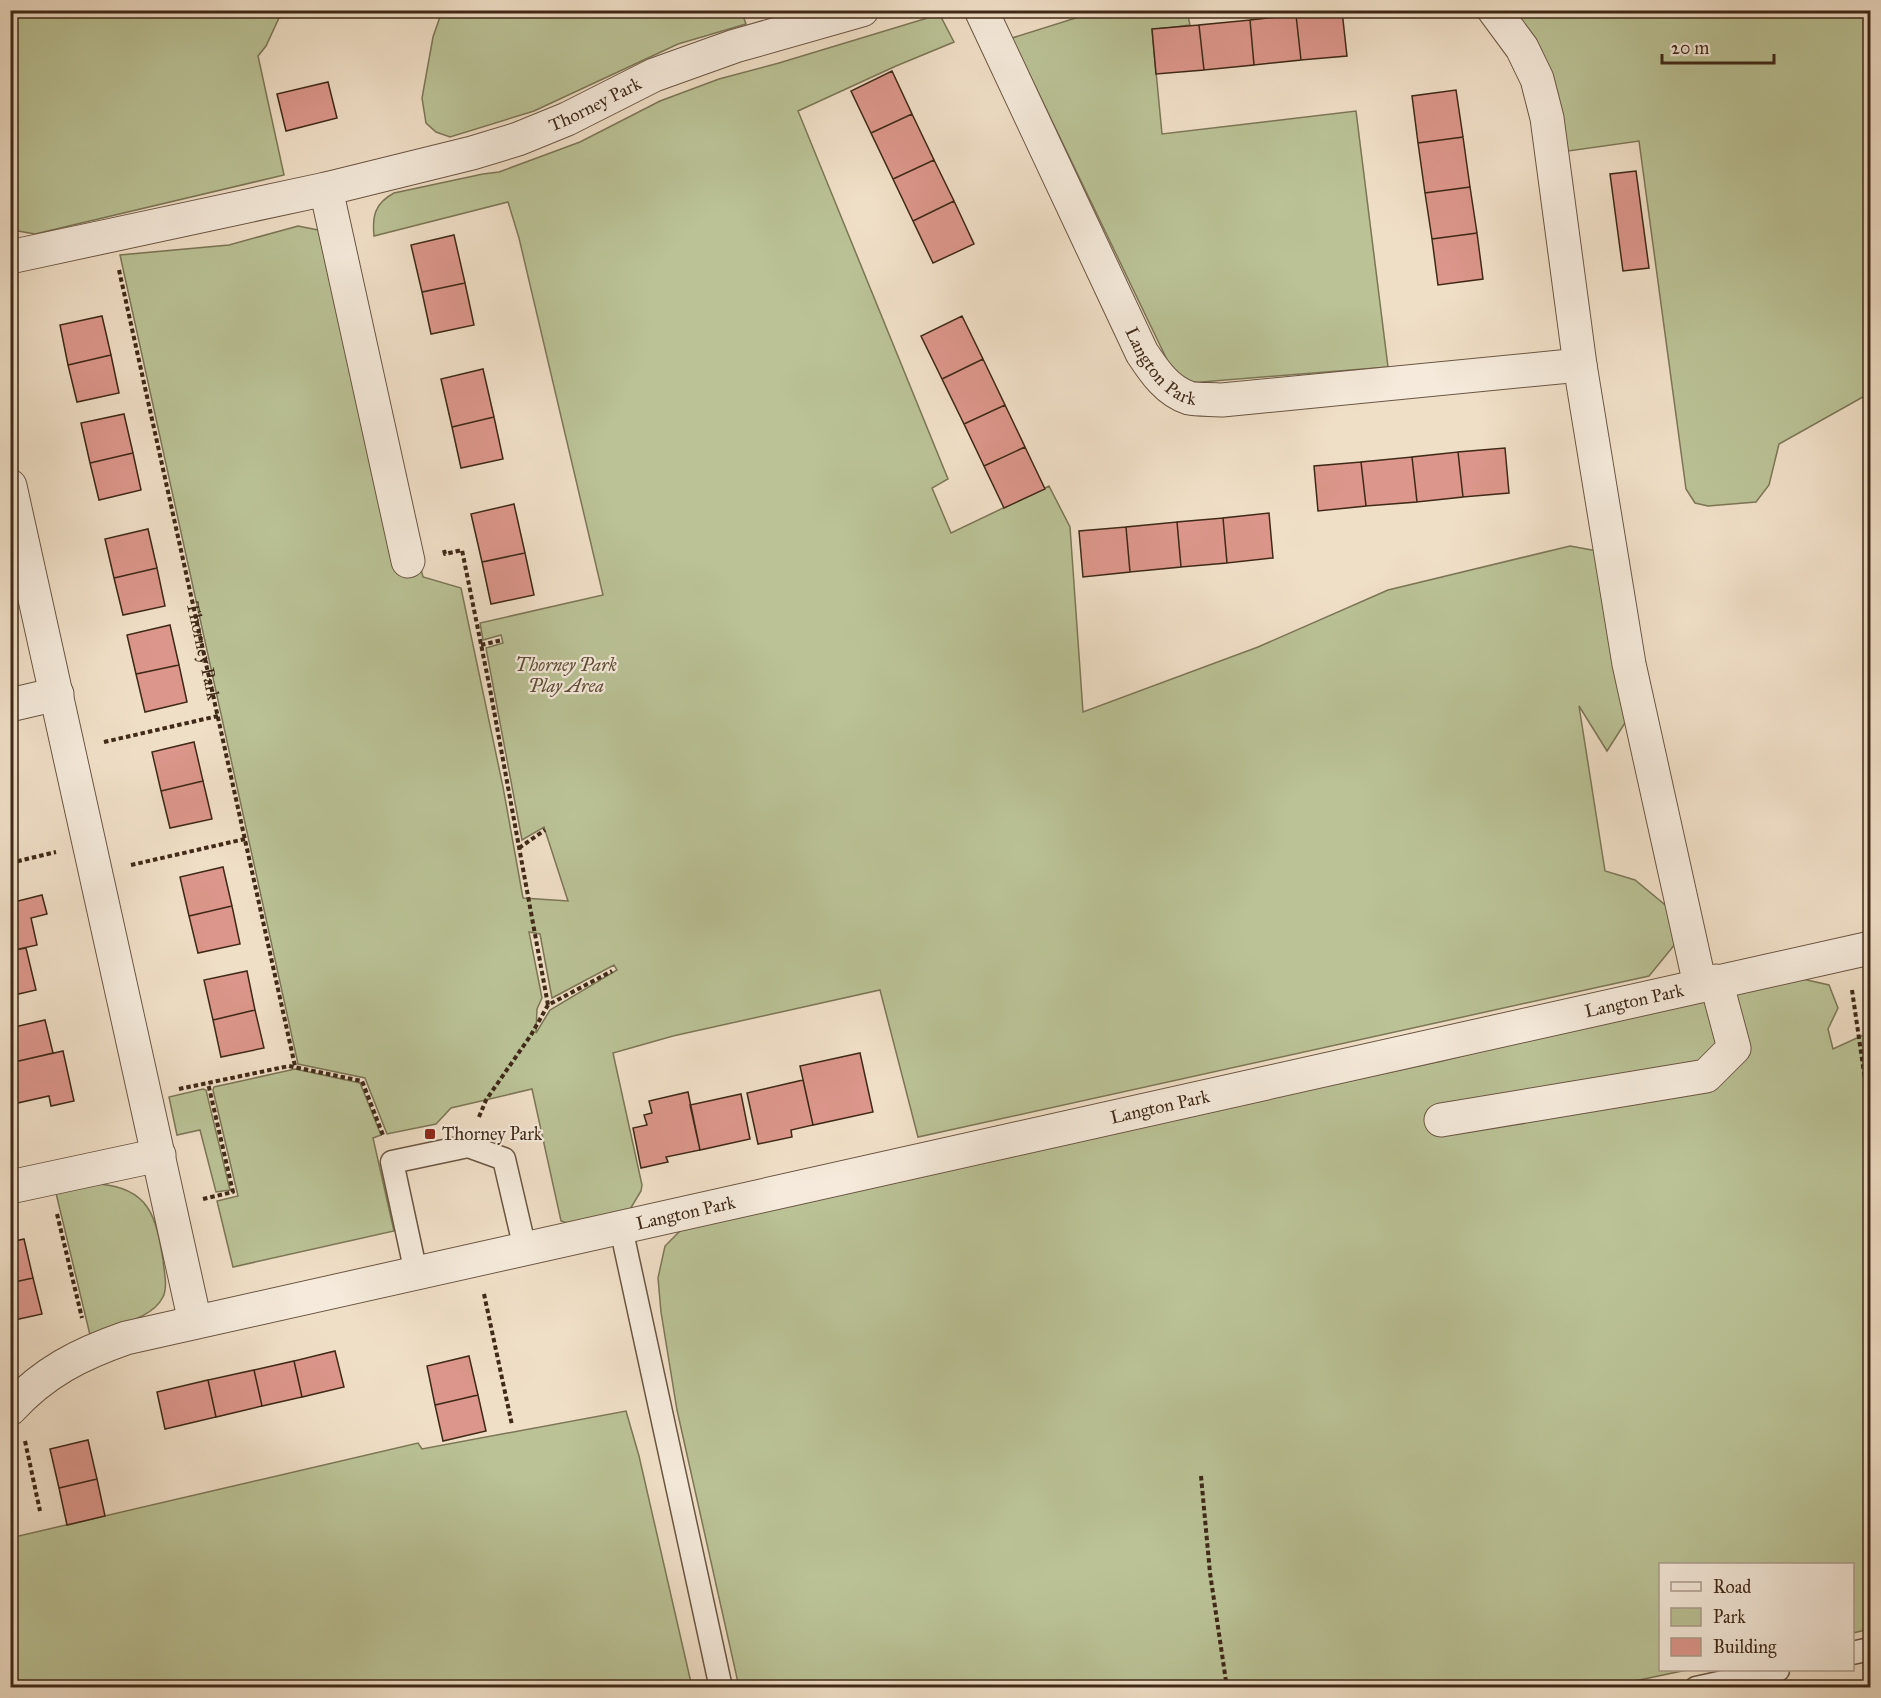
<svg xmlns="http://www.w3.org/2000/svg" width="1881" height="1698" viewBox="0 0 1881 1698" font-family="'IM FELL Great Primer',serif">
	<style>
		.green { fill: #bac296; stroke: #7c7656; stroke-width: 1.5; fill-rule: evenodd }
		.building { fill: #dc968b; stroke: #3f2917; stroke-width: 1.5 }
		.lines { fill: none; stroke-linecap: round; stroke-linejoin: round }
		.lane-casing { stroke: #6b5643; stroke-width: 25 }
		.street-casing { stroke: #6b5643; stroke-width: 35 }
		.path { stroke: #3f2917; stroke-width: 4; stroke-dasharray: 4.5 3; stroke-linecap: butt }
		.lane { stroke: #f5eadb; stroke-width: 22 }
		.street { stroke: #f5eadb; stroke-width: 33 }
		.poi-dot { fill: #8f2418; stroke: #f5eadb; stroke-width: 2 }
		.labels { text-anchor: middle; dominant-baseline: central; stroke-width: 4.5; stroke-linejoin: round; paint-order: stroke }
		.street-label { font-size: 18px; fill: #3f2917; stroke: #f5eadb }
		.park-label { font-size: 18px; font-style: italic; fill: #5e4f37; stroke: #f5eadb }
		.poi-label { font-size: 18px; fill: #3f2917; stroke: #f5eadb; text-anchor: start }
	</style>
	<rect width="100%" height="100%" fill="#f0dfc7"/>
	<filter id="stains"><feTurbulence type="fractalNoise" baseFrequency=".00333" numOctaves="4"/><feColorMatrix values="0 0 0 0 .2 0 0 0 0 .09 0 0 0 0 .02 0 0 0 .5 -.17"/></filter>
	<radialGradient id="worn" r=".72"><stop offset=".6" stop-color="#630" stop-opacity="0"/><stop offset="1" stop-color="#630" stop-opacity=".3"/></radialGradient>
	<path class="green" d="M741,10L746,24L678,44L534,111L450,137L436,132L426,123L422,98L433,37L442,11Z
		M10,11H308L279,18L266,46L258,56L284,175L35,234L18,231L11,238Z
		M1098,11H1187L1190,25L1152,30L1162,134L1356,111L1388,367L1189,383L1171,368L1012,38Z
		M1505,11H1870V393L1779,444L1769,485L1756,502L1708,506L1695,503L1686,489L1639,141L1554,153Z
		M934,16L941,17L954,42L896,66L798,111L948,479L932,488L951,533L1049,486L1070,527L1083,712L1258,647L1388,590L1570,546L1608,553L1632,712L1607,751L1579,706L1605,871L1635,880L1676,914L1680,938L1649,976L918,1137L880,990L673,1036L613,1053L642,1185L641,1191L629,1211L568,1223L561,1221L532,1089L451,1108L436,1124L387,1134L365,1078L298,1064L120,255L229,245L298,226L323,231L396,468L423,577L461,588L503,787L523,898L568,901L544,827L522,840L486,648L503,643L501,635L483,640L480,623L603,595L519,238L508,202L374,236C372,216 375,203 394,193L483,174L499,172L580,142L660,101L719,79L779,63ZM529,932L540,934L552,998L614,965L617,970L550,1010L536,1033L537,1009L542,998Z
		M1785,975L1829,985L1838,1008L1828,1029L1833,1049L1870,1032V1629L1853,1633L1852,1564H1660V1670H1687L1606,1687H739L677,1410L661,1312L658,1278L665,1246L686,1225L926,1172L1442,1061Z
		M295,1069L360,1083L381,1135L373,1138L394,1231L233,1267L217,1201L238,1196L213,1090L214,1087Z
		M203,1089L206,1090L230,1190L216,1192L200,1130L177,1135L169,1097Z
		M99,1184C149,1188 156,1216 163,1260C164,1271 168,1287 163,1297C150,1322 112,1324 90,1335L56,1193Z
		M626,1411L639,1456L692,1687H11L10,1538L418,1443L422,1449Z"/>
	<path class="building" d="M1342,11L1347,56L1301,60L1296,15Z
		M1296,15L1301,60L1254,65L1250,20Z
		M1250,20L1254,65L1204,70L1199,25Z
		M1199,25L1204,70L1156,74L1152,29Z
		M892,71L912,114L871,133L851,91Z
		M328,82L337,118L286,131L277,94Z
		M1456,90L1463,137L1418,143L1412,96Z
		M912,114L934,160L893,179L871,133Z
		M1463,137L1470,187L1425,193L1418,143Z
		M934,160L954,201L913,221L893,179Z
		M1636,171L1649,268L1623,271L1610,174Z
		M1470,187L1477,233L1432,239L1425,193Z
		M954,201L974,244L933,263L913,221Z
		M1477,233L1483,279L1438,285L1432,239Z
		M454,235L465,283L422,292L411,245Z
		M465,283L474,325L431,334L422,292Z
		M102,316L111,355L68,365L60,325Z
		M962,316L983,359L942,379L921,336Z
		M111,355L119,393L77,402L68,365Z
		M983,359L1005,405L964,424L942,379Z
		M483,369L494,417L452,427L441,379Z
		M1005,405L1025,447L984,466L964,424Z
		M124,414L133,453L90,463L81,423Z
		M494,417L503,459L461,468L452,427Z
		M1025,447L1045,489L1004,508L984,466Z
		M1505,448L1509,493L1463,497L1458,452Z
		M1458,452L1463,497L1417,502L1412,457Z
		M133,453L141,490L99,500L90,463Z
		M1412,457L1417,502L1366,506L1361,462Z
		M1361,462L1366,506L1318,511L1314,466Z
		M514,504L525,553L482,562L471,514Z
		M1269,513L1273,558L1227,563L1223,518Z
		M1223,518L1227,563L1181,567L1177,522Z
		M1177,522L1181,567L1130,572L1126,527Z
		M1126,527L1130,572L1083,577L1079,531Z
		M148,529L157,568L114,578L105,539Z
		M525,553L534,595L491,604L482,562Z
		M157,568L165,606L123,615L114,578Z
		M170,625L179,665L136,674L127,635Z
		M179,665L187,702L145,712L136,674Z
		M194,742L203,781L161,791L152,752Z
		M203,781L212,819L170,828L161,791Z
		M223,867L232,906L189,916L180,877Z
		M42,895L47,914L31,918L37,945L10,951V903Z
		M232,906L240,944L198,953L189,916Z
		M26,948L36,990L10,996V951Z
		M247,971L255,1010L213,1020L204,980Z
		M255,1010L264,1048L221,1057L213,1020Z
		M45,1020L53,1053L10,1063V1028Z
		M63,1051L74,1101L51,1106L49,1096L13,1104L10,1095V1063Z
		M860,1053L873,1112L813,1125L800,1066Z
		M803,1080L813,1125L791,1130L792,1137L758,1144L747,1093Z
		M688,1092L700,1150L666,1157L668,1162L641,1168L633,1128L647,1125L644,1115L652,1113L649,1101Z
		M741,1094L750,1139L700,1150L690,1105Z
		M24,1239L33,1278L10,1283V1242Z
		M33,1278L42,1314L10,1321V1283Z
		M335,1351L344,1387L302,1397L294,1361Z
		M469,1356L478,1395L435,1405L427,1366Z
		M294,1361L302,1397L262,1406L254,1370Z
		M254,1370L262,1406L216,1417L208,1380Z
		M208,1380L216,1417L165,1429L157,1392Z
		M478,1395L486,1431L443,1441L435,1405Z
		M88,1440L97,1479L59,1488L50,1449Z
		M97,1479L105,1516L67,1525L59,1488Z"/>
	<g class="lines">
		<defs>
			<path id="lane" d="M621,1228L721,1688
				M416,1273L392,1162L468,1146L504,1159L525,1249
				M1852,1653L1870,1649
				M1696,1688L1778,1670"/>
			<g id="street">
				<path id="s2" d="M981,10L1142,353C1154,371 1167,391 1189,398C1198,400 1211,399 1222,400L1580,365"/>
				<path d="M1494,10L1522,48L1537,79L1547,118L1580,365L1629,664L1700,985"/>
				<path d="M326,189L408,561"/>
				<path id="s3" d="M10,257L326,189L472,153L518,139L567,119L654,75L735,46L862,10"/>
				<path d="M10,486L195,1322"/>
				<path d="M10,705L57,694"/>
				<path d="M1441,1120L1706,1076L1734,1048L1716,981"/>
				<path d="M10,1187L159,1155"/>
				<path id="s4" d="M10,1409C44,1372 80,1354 126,1338L1870,948"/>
			</g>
		</defs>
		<use href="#lane" class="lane-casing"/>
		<use href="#street" class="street-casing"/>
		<g class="path">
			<path id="s1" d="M119,270L295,1066"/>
			<path d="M444,550L445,554L462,550L490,689L548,1005"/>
			<path d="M481,645L502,640"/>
			<path d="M104,742L218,716"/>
			<path d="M519,848L545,830"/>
			<path d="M10,863L56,852"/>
			<path d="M131,865L245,839"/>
			<path d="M1852,990L1870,1114"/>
			<path d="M179,1089L289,1066L362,1081L383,1135"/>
			<path d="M479,1117L486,1100L531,1035L548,1005L612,971"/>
			<path d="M203,1199L233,1192L208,1083"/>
			<path d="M57,1214L82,1318"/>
			<path d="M484,1294L512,1425"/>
			<path d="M25,1441L40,1511"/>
			<path d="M1201,1476L1210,1573L1227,1688"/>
		</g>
		<use href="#lane" class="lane"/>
		<use href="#street" class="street"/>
	</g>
	<rect class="poi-dot" x="424" y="1128" width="12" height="12" rx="3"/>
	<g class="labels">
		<g class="street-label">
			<text stroke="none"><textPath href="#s3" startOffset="606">Thorney Park</textPath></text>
			<text stroke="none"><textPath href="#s2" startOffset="402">Langton Park</textPath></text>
			<text stroke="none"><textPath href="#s1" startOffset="390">Thorney Park</textPath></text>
			<text stroke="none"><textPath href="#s4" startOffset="1683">Langton Park</textPath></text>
			<text stroke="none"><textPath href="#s4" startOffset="1197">Langton Park</textPath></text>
			<text stroke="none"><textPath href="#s4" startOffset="711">Langton Park</textPath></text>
		</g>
		<g class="park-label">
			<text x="566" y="665">Thorney Park<tspan x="566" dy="21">Play Area</tspan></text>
		</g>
		<g class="poi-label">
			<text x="442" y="1134">Thorney Park</text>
		</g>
	</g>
	<rect width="1881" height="1698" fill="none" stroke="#f0dfc7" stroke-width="36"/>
	<rect x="12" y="12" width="1857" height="1674" fill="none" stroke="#3f2917" stroke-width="3"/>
	<rect x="18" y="18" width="1845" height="1662" fill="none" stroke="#3f2917" stroke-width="1.5"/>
	<rect x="1659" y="1563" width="195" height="108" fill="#f5eadb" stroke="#ac9d8d" stroke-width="1.5"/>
	<rect x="1671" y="1582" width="30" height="9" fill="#f5eadb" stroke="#ac9d8d" stroke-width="1.5"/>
	<text x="1713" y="1593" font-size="18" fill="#3f2917">Road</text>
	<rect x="1671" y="1608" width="30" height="18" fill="#bac296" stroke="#ac9d8d" stroke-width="1.5"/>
	<text x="1713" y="1623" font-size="18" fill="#3f2917">Park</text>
	<rect x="1671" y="1638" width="30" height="18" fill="#dc968b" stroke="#ac9d8d" stroke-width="1.5"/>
	<text x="1713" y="1653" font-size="18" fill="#3f2917">Building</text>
	<path d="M1662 54v9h112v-9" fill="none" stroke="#3f2917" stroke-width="3"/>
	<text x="1671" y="54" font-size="18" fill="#3f2917" stroke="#f5eadb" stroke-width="4.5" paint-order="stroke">20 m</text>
	<rect width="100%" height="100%" filter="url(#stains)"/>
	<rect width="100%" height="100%" fill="url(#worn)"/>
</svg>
